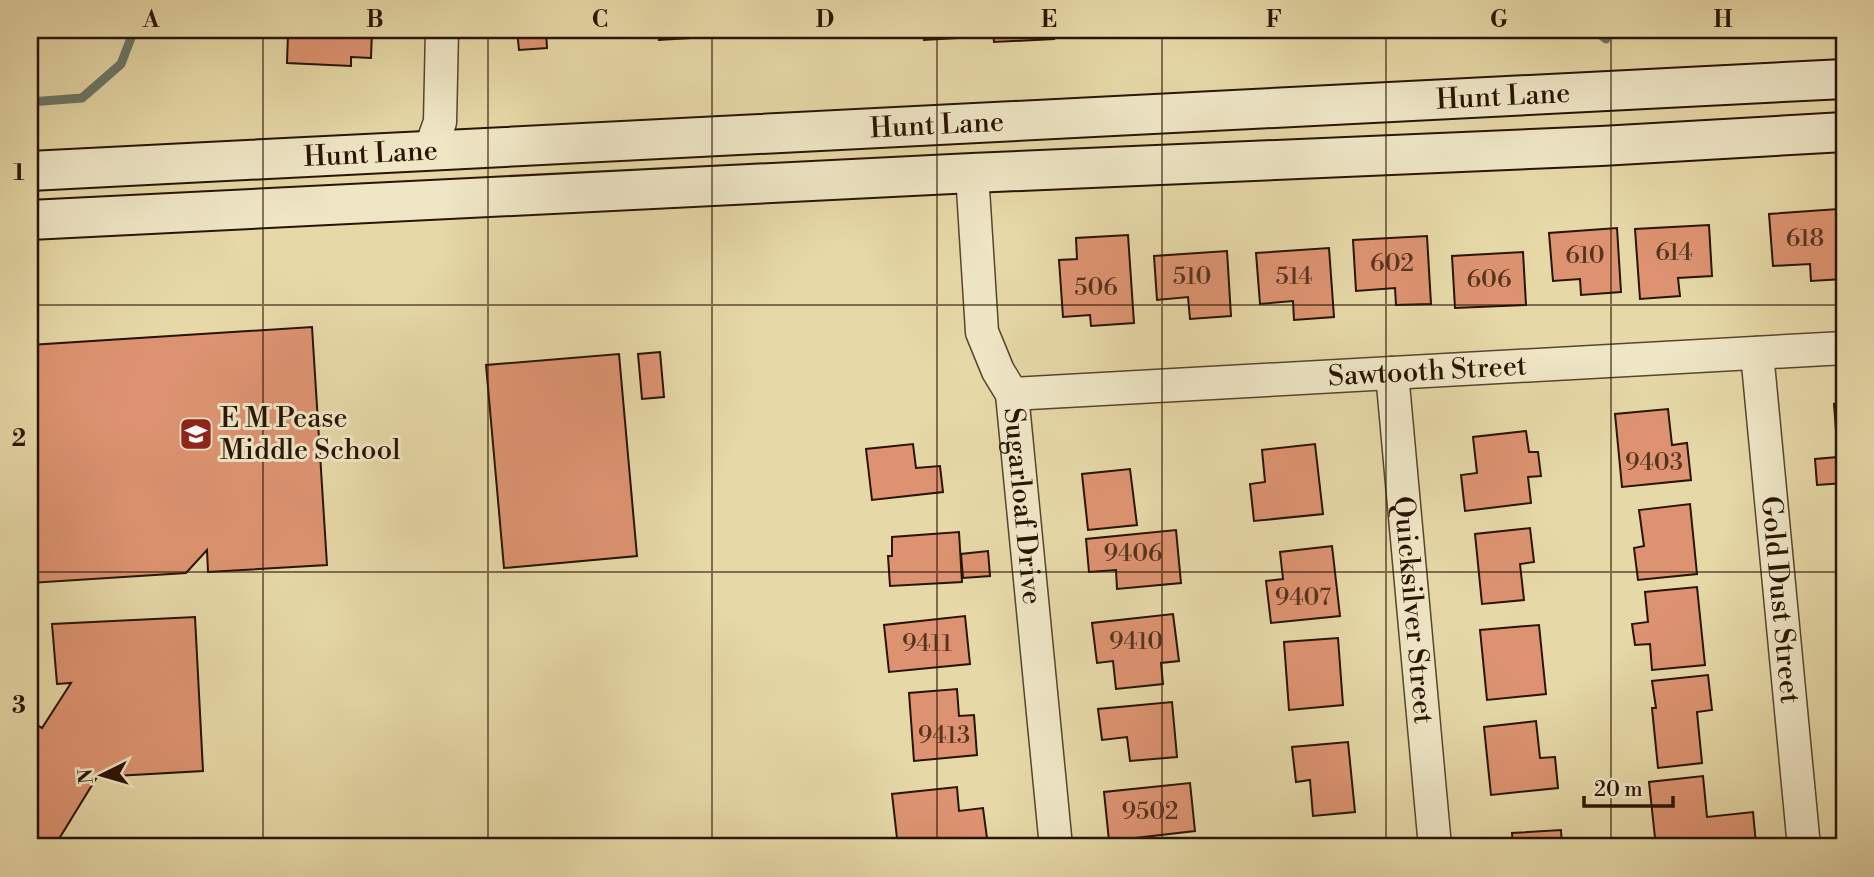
<svg xmlns="http://www.w3.org/2000/svg" width="1874" height="877" viewBox="0 0 1874 877" font-family="'Libre Bodoni',serif">
	<style>
		.lines { fill: none; stroke-linecap: round; stroke-linejoin: round }
		.stream { stroke: #6b7769; stroke-width: 9 }
		.building { fill: #dd9371; stroke: #291402; stroke-width: 2 }
		.minor-casing { stroke: #58452b; stroke-width: 35 }
		.secondary-casing { stroke: #291402; stroke-width: 42 }
		.minor { stroke: #efe6c6; stroke-width: 32 }
		.secondary { stroke: #efe6c6; stroke-width: 38 }
		.grid { fill: none; stroke: #291402; stroke-width: 2; stroke-opacity: 0.55 }
		.labels { text-anchor: middle; dominant-baseline: central; stroke-width: 6; stroke-linejoin: round; paint-order: stroke }
		.number-label { font-size: 24px; fill: #56341e }
		.street-label { font-size: 28px; fill: #291402; stroke: #efe6c6 }
		.poi-label { font-size: 28px; fill: #291402; stroke: #efe6c6; text-anchor: start }
		.neatline { fill: none; stroke: #291402; stroke-width: 2.5 }
		.grid-label { font-size: 23px; text-anchor: middle; font-weight: bold; fill: #291402 }
	</style>
	<rect width="100%" height="100%" fill="#e6d8a7"/>
	<filter id="stains"><feTurbulence type="fractalNoise" baseFrequency=".00286" numOctaves="4"/><feColorMatrix values="0 0 0 0 .2 0 0 0 0 .09 0 0 0 0 .02 0 0 0 .5 -.17"/></filter>
	<radialGradient id="worn" r=".72"><stop offset=".6" stop-color="#630" stop-opacity="0"/><stop offset="1" stop-color="#630" stop-opacity=".3"/></radialGradient>
	<g class="lines">
		<path class="stream" d="M1594,30L1606,39
			M30,102L82,98L121,64L134,30"/>
	</g>
	<path class="building" d="M279,30H372L371,58L351,57V66L287,63L288,34H278Z
		M517,30H546L547,48L519,50Z
		M658,30H690V38L659,40Z
		M895,30H911V33L896,34Z
		M924,30H957V38L924,40Z
		M993,30H1053L1054,39L994,42Z
		M1093,30H1115L1116,32L1093,34Z
		M1838,209L1843,279L1811,281L1810,264L1773,266L1769,214Z
		M1709,225L1712,276L1678,278L1680,296L1640,299L1635,229Z
		M1617,228L1621,292L1581,295L1580,279L1553,281L1549,233Z
		M1128,235L1134,323L1091,326L1090,315L1063,317L1059,260L1077,259L1076,238Z
		M1427,236L1431,304L1396,305L1395,288L1356,291L1353,240Z
		M1329,248L1334,317L1294,320L1293,301L1260,304L1256,253Z
		M1227,251L1231,316L1190,319L1188,297L1157,300L1154,256Z
		M1523,252L1526,305L1455,308L1452,256Z
		M312,327L327,565L208,572L207,550L186,573L30,583V345Z
		M660,352L664,397L642,399L638,354Z
		M619,354L637,556L504,568L486,365Z
		M1844,403V483L1817,485L1815,459L1838,457L1834,404Z
		M1668,409L1672,445L1687,443L1691,480L1622,487L1615,414Z
		M1526,431L1529,452H1538L1541,476L1528,477L1531,503L1465,511L1461,475L1477,473L1473,437Z
		M913,444L916,468L940,466L943,492L872,500L866,449Z
		M1315,444L1323,514L1254,521L1250,484L1265,482L1262,450Z
		M1130,469L1137,525L1088,530L1082,474Z
		M1690,504L1697,574L1638,580L1634,548L1644,546L1639,510Z
		M1530,528L1534,562L1520,564L1524,600L1482,604L1475,534Z
		M1176,530L1181,583L1117,589L1116,570L1089,572L1086,539Z
		M959,532L962,582L890,586L888,556H892V537Z
		M1332,546L1340,616L1271,623L1266,581L1283,579L1280,552Z
		M988,551L990,576L963,578L961,554Z
		M1697,587L1705,665L1652,670L1650,644L1635,645L1632,624L1648,622L1645,592Z
		M1173,614L1179,661L1161,663L1163,684L1116,689L1113,661L1097,663L1092,623Z
		M965,616L970,664L889,672L884,625Z
		M195,617L203,771L97,777L54,847H30V720L42,728L71,683L57,684L52,624Z
		M1539,625L1546,694L1487,700L1480,630Z
		M1338,638L1343,705L1289,710L1284,642Z
		M1708,675L1712,710L1697,712L1702,763L1658,768L1652,708H1656L1652,681Z
		M957,689L959,716L974,715L977,755L914,761L909,693Z
		M1172,702L1177,757L1130,761L1127,737L1102,740L1098,709Z
		M1536,721L1540,758L1555,757L1558,788L1491,795L1484,727Z
		M1348,742L1355,812L1313,816L1310,780L1296,782L1292,747Z
		M1703,776L1707,817L1753,812L1756,844L1725,847H1656L1649,782Z
		M1190,783L1195,831L1109,841L1104,792Z
		M957,787L959,811L983,808L987,838L898,847L892,794Z
		M1561,830L1562,847H1513L1512,833Z
		M1356,840L1357,847H1287L1286,845Z"/>
	<g class="lines">
		<defs>
			<g id="minor">
				<path d="M430,150L440,122L442,30"/>
				<path id="s1" d="M972,173L982,332L998,371L1012,394L1056,847"/>
				<path id="s2" d="M1757,353L1804,847"/>
				<path id="s3" d="M1392,373L1435,847"/>
				<path id="s4" d="M1012,394L1844,348"/>
			</g>
			<g id="secondary">
				<path id="s5" d="M30,171L1844,79"/>
				<path d="M30,220L972,173L1601,146L1844,132"/>
			</g>
		</defs>
		<use href="#minor" class="minor-casing"/>
		<use href="#secondary" class="secondary-casing"/>
		<use href="#minor" class="minor"/>
		<use href="#secondary" class="secondary"/>
	</g>
	<path class="grid" d="M263,30V847M488,30V847M712,30V847M937,30V847M1162,30V847M1386,30V847M1611,30V847M30,305H1844M30,572H1844"/>
	<defs>
		<symbol id="school-square" viewBox="-11 -11 22 22"><rect x="-9" y="-9" width="18" height="18" rx="4" fill="#8f2418" stroke="#efe6c6"/><path d="M0-5L7-2L0 1L-7-2ZM-4 1L0 2.5L4 1V4Q0 6-4 4Z" fill="#fff"/></symbol>
	</defs>
	<g fill-rule="evenodd">
		<use href="#school-square" x="177" y="415" width="38" height="38"/>
	</g>
	<g class="labels">
		<g class="number-label">
			<text x="1805" y="239">618</text>
			<text x="1674" y="253">614</text>
			<text x="1585" y="256">610</text>
			<text x="1392" y="264">602</text>
			<text x="1192" y="277">510</text>
			<text x="1294" y="277">514</text>
			<text x="1489" y="280">606</text>
			<text x="1096" y="288">506</text>
			<text x="1654" y="463">9403</text>
			<text x="1133" y="554">9406</text>
			<text x="1303" y="598">9407</text>
			<text x="1136" y="642">9410</text>
			<text x="927" y="644">9411</text>
			<text x="944" y="736">9413</text>
			<text x="1150" y="812">9502</text>
		</g>
		<g class="street-label">
			<text stroke="none"><textPath href="#s5" startOffset="1475">Hunt Lane</textPath></text>
			<text stroke="none"><textPath href="#s5" startOffset="908">Hunt Lane</textPath></text>
			<text stroke="none"><textPath href="#s5" startOffset="341">Hunt Lane</textPath></text>
			<text stroke="none"><textPath href="#s4" startOffset="416">Sawtooth Street</textPath></text>
			<text stroke="none"><textPath href="#s1" startOffset="341">Sugarloaf Drive</textPath></text>
			<text stroke="none"><textPath href="#s2" startOffset="248">Gold Dust Street</textPath></text>
			<text stroke="none"><textPath href="#s3" startOffset="238">Quicksilver Street</textPath></text>
		</g>
		<g class="poi-label">
			<text x="220" y="418">E M Pease<tspan x="220" dy="32">Middle School</tspan></text>
		</g>
	</g>
	<rect width="1874" height="877" fill="none" stroke="#e6d8a7" stroke-width="77"/>
	<g transform="translate(102 775) rotate(265)" stroke="#efe6c6" stroke-width="5" paint-order="stroke">
	<path d="M0-5L12 26L0 18L-12 26Z" fill="#291402"/>
	<text y="-10" font-size="19" font-weight="bold" text-anchor="middle" fill="#291402">N</text>
	</g>
	<path d="M1584 796v10h89v-10" fill="none" stroke="#291402" stroke-width="3.5"/>
	<text x="1594" y="796" font-size="21" fill="#291402" stroke="#efe6c6" stroke-width="5" paint-order="stroke">20 m</text>
	<rect x="38" y="38" width="1798" height="800" class="neatline"/>
	<g class="grid-label">
		<text x="151" y="27">A</text>
		<text x="375" y="27">B</text>
		<text x="600" y="27">C</text>
		<text x="825" y="27">D</text>
		<text x="1049" y="27">E</text>
		<text x="1274" y="27">F</text>
		<text x="1499" y="27">G</text>
		<text x="1723" y="27">H</text>
		<text x="19" y="180">1</text>
		<text x="19" y="446">2</text>
		<text x="19" y="713">3</text>
	</g>
	<rect width="100%" height="100%" filter="url(#stains)"/>
	<rect width="100%" height="100%" fill="url(#worn)"/>
</svg>
